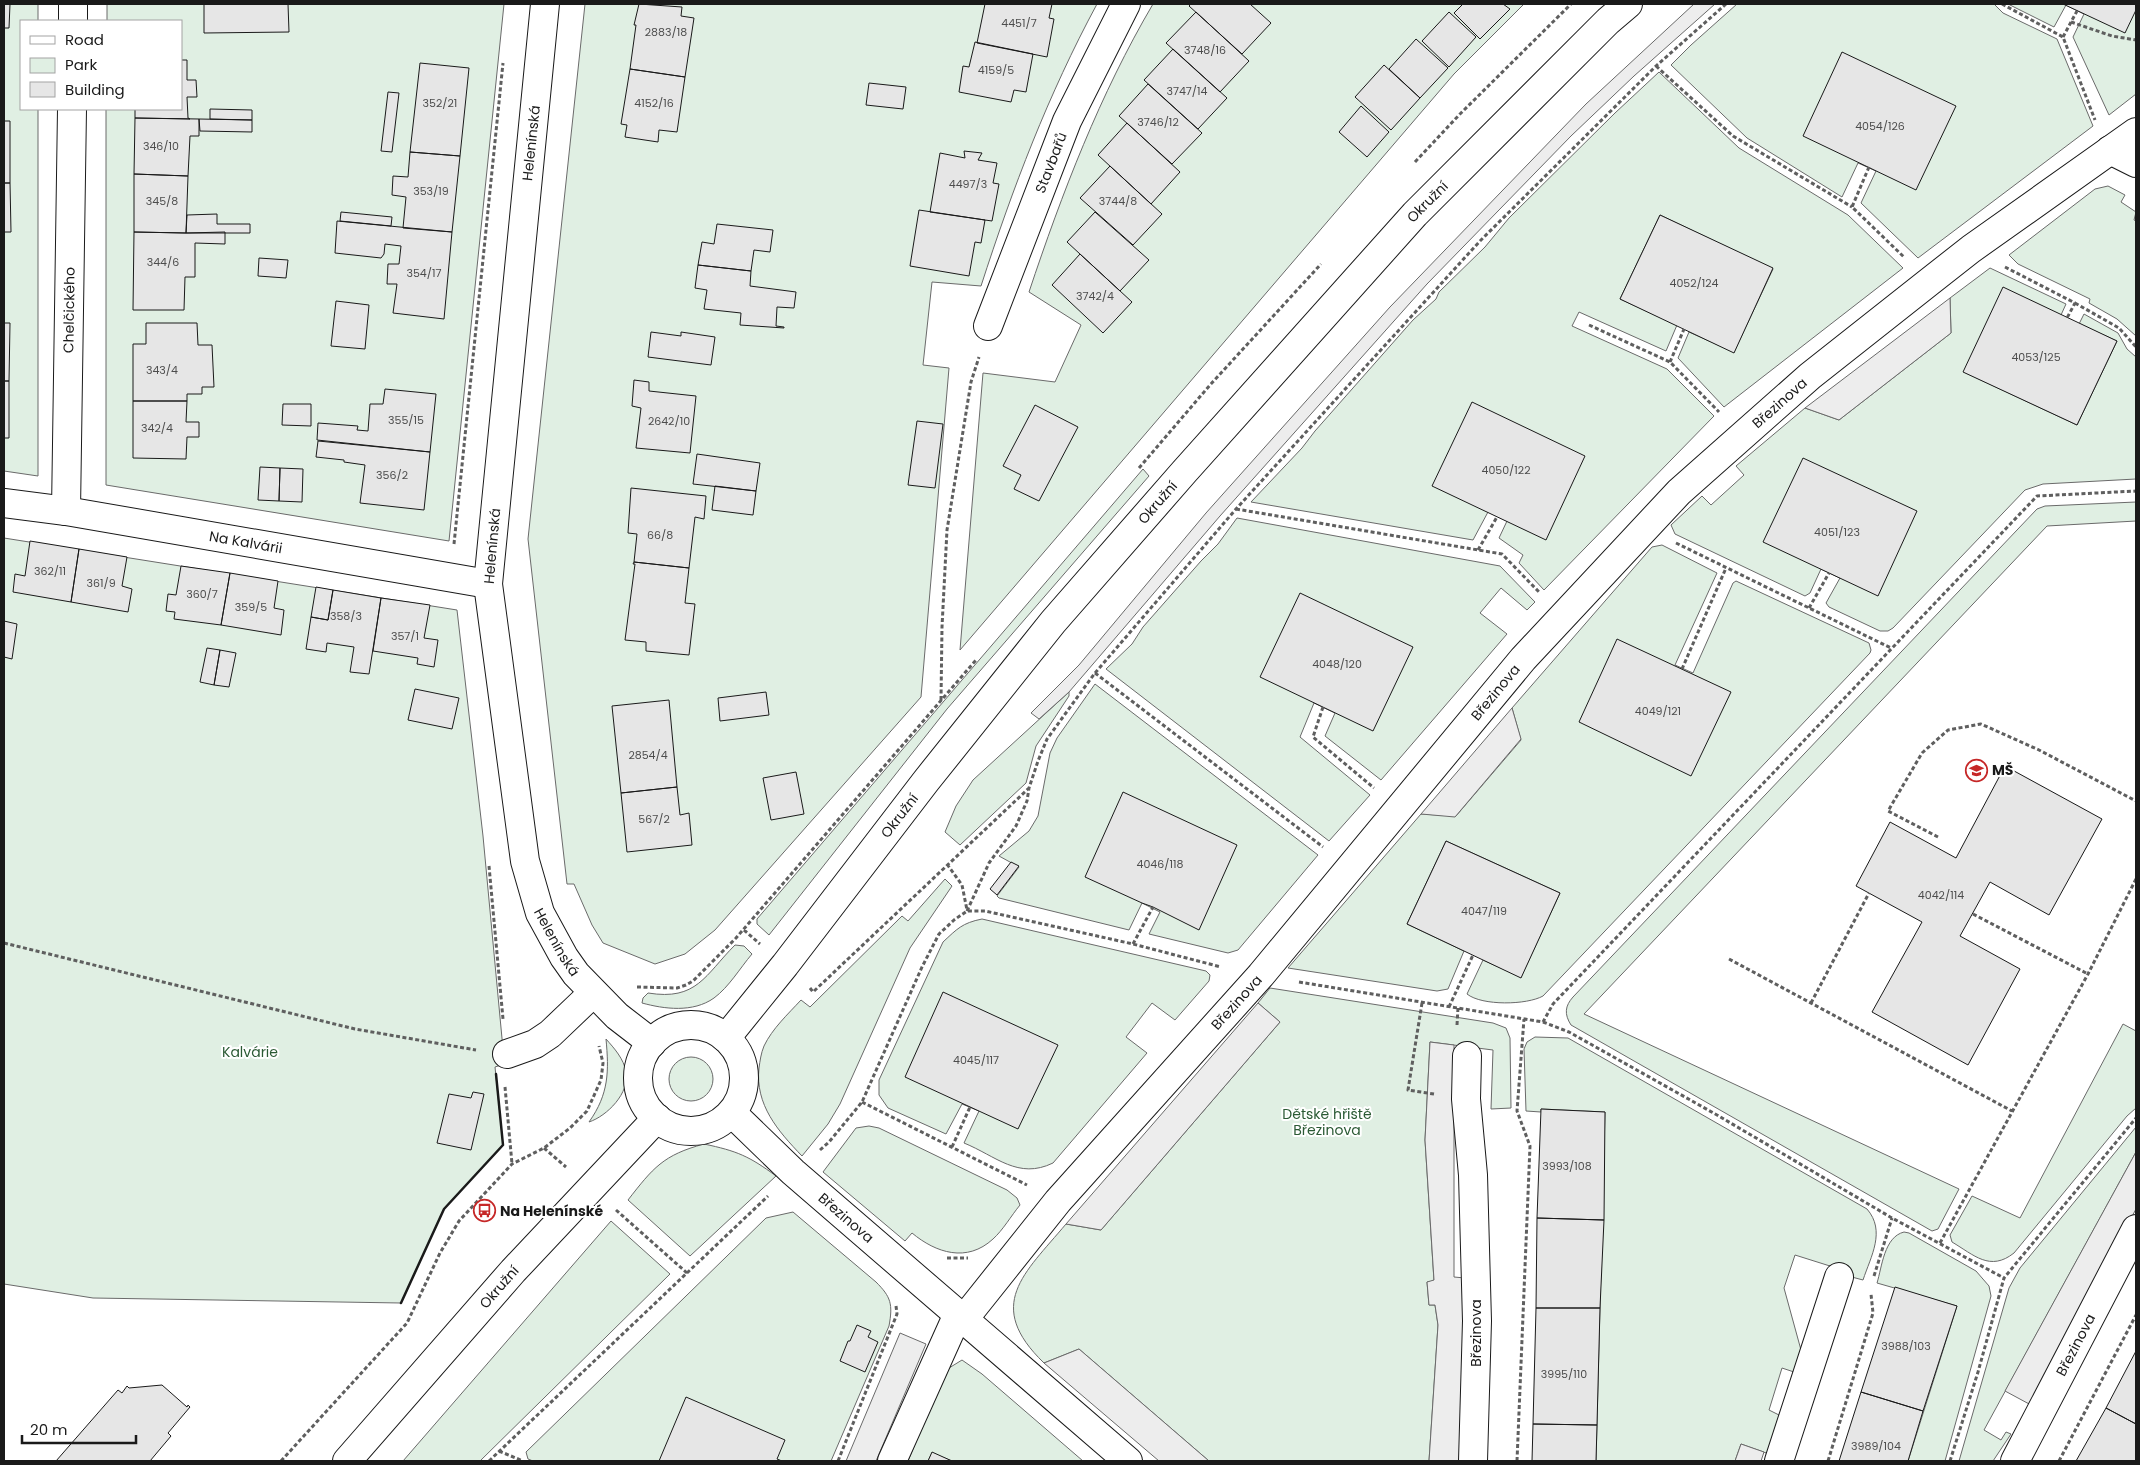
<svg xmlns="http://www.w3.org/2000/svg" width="2140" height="1465" viewBox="0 0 2140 1465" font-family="Poppins,sans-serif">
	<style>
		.green { fill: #e0efe3; stroke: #6a6a6a }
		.parking { fill: #ededed; stroke: #6a6a6a }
		.building { fill: #e6e6e6; stroke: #1a1a1a }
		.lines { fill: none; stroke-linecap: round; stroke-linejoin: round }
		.minor-casing { stroke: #1a1a1a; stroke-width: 30 }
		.path { stroke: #5f5f5f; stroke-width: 3; stroke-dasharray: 4 2.5; stroke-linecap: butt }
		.minor { stroke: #fff; stroke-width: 28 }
		.wall { stroke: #1a1a1a; stroke-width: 2.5 }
		.labels { text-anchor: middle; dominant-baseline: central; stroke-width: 4; stroke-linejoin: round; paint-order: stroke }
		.number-label { font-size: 11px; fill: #4d4d4d }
		.street-label { font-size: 14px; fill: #1a1a1a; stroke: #fff }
		.poi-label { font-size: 14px; font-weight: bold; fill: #1a1a1a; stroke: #fff; text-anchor: start }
		.park-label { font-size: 14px; fill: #2b5a34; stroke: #fff }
	</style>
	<rect width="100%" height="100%" fill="#fff"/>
	<path class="green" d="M4,4H38V21H21V109H38V476L4,471Z
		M107,4H504L449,541L106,485V109H181V21H107Z
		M585,4H1097C1048,95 1013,187 981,286L932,282L923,365L949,368L921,697L715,930L685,954L655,964L603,943L592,925L574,884H567L528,539Z
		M1153,4H1524L1454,74L960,650L983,373L1055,382L1081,325L1029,292C1062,193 1100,94 1153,4Z
		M1737,4H1994L2003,13L2057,39L2093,126L1918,258L1861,203L1876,171L1858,163L1842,197L1747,138L1671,65L1691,45Z
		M2008,4H2136V94L2109,115L2073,37L2084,14L2066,5L2054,27Z
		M1659,72L1739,148L1848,215L1903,268L1724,407L1678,358L1689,332L1734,352L1773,269L1660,215L1620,299L1677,325L1666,351L1579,312L1572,326L1667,369L1714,416L1544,590L1519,563L1523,555L1499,538L1507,521L1488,512L1473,540L1251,502L1302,448L1315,431L1413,320L1436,299L1439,292L1485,247L1509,218L1615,113Z
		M2108,186L2125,195L2121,202L2136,212L2134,220L2136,221V336L2117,319L2089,303L2090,299L2018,264L2009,255L2095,189Z
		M1990,268L2066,304L2061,315L1964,372L2077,425L2117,341L2079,324L2084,314L2118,333L2127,349L2136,357V479L2043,484L2025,490L1893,628L1888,631H1880L1829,607L1826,603L1840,578L1821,569L1810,593L1805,596L1675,534L1671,525L1702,496L1711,505L1744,475L1736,466L1805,408L1839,420L1951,333L1950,298Z
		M1143,469L1149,476L947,709L769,935L757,924V919Z
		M2136,502V521L2047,526L1584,1014L1959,1189L1938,1229L1932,1231L1571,1025C1564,1014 1565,1006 1573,997L2037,509L2045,506Z
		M1237,518L1500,566L1535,602L1527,610L1501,588L1480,613L1507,634L1381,780L1325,736L1335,713L1314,703L1300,737L1370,795L1329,841L1106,669L1132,644L1143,627L1201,561L1218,544Z
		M4,538L457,610L483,836L503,1049L504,1064L495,1067L503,1145L444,1209L401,1303L93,1298L4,1284Z
		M1662,545L1717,573L1675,665L1693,673L1733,583L1736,581L1869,643L1871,650L1870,653L1543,996C1527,1005 1482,1006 1467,994L1483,960L1521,977L1560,893L1446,841L1407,924L1464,951L1448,989L1437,991L1288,968L1421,814L1456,816L1521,740L1512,708L1652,547Z
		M1095,684L1318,855L1238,950L1228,953L1149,934L1160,912L1142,903L1129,930L999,898L997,896L1019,867L999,856L1029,831L1038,816L1050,753L1057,738Z
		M1069,692V696L1036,746L1026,783L960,845L945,832L956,806L973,780Z
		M945,879L952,886L910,948L840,1104L828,1124L802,1156C778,1131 755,1105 759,1068C760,1061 761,1053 764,1046C772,1029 788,1014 801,1000L810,1007L902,916L908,921Z
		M982,919L1206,971L1210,975L1209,981L1175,1020L1152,1003L1126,1037L1147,1053L1053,1163C1018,1180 996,1156 964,1143L979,1111L962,1104L946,1134L888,1108L879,1095V1080L943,942C957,929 962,923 982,919Z
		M735,945L744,946L752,954C740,968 729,987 714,998C693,1013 664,1009 642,1003L643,998L648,993C697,1001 705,975 735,945Z
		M1270,988L1493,1023L1506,1028L1510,1038L1511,1108L1491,1109L1493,1050L1430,1042L1425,1140L1434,1281L1427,1282L1429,1305H1435L1438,1325L1429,1461H1209L1079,1349L1044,1363C984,1305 1024,1274 1066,1224L1101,1230L1280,1022L1258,1003Z
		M2123,1024L2136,1031V1108L2127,1116L2014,1253C1990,1272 1974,1255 1952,1242L1950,1235L1972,1196L2020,1218Z
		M1535,1037L1568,1038L1867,1209C1886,1231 1871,1256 1863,1280L1848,1276L1849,1272L1795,1255L1784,1288L1801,1350L1794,1372L1782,1368L1769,1410L1781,1416L1769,1454L1741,1444L1735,1461H1596L1605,1112L1541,1109V1112L1526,1111L1524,1049L1527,1042Z
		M606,1039C614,1048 624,1059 626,1072C630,1093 607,1116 589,1122C609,1094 609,1071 606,1039Z
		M669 1079a22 22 0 1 1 44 0a22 22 0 1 1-44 0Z
		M869,1126L879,1128L1007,1190L1017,1198L1020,1205C1011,1216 1003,1230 993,1239C967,1263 936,1253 912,1233L905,1241L823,1172L856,1128Z
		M2136,1127V1152L1984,1430L2001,1440L2006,1432L2011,1434L1993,1461H1959L2009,1288L2020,1268Z
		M704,1144C737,1151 749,1156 776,1176L690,1256L628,1200C653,1168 663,1155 704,1144Z
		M793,1212L876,1282C891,1297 893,1304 889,1326L831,1461H533L528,1459L526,1452L766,1218Z
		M611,1221L670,1274L480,1461H403Z
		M1904,1232L1909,1233L1976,1271L1989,1286L1991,1296L1945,1461H1908L1957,1306L1877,1283C1882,1267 1884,1237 1904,1232Z
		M962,1360L982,1374L1083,1461H952L932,1453L928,1461H908L942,1379L949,1368Z"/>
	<path class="parking" d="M1694,4H1715L1634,76L1571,136L1427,284L1220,516L1069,692L1039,719L1031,713L1079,665L1206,513L1390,307L1586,104Z
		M1950,298L1951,333L1839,420L1805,408Z
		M1512,708L1521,739L1455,817L1421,814Z
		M1258,1003L1280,1022L1101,1230L1066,1224Z
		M1430,1042L1454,1045V1277L1465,1278L1462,1461H1429L1438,1325L1435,1305H1429L1427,1282L1434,1280L1425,1140Z
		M2136,1152V1209L2031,1405L2005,1391Z
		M900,1333L926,1344L876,1461H846Z
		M1079,1349L1209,1461H1159L1044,1363Z
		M1741,1444L1764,1452L1761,1461H1735Z"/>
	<path class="building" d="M4,4H10L9,28H4Z
		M204,4H288L289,32L204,33Z
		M639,4L682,7L681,16L694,18L685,77L630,69L636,25H634Z
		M985,4H1052L1049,18L1054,19L1047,57L977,43Z
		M1191,4H1250L1271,23L1242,54L1189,6Z
		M1463,4H1503L1510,9L1480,39L1454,13Z
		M2063,4H2136V10L2125,33Z
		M1196,12L1249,61L1220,92L1166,43Z
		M1449,12L1476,37L1449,67L1422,41Z
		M1416,39L1448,68L1420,98L1389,69Z
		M975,42L1033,54L1026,92L1014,90L1011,102L959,92L963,66L969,67Z
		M1173,49L1227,98L1198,129L1144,80Z
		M1842,52L1956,106L1916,190L1803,136Z
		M181,60H187V80H196L197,97H187L188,118L190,119L135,118V109H181Z
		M420,63L469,68L460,156L410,152Z
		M1384,65L1420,98L1391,130L1355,97Z
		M630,69L685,77L677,132L659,130L658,142L625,137L627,125L621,124Z
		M869,83L906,87L903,109L866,105Z
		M1148,84L1202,133L1172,164L1119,116Z
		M388,92L399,93L392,152L381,151Z
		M1361,106L1389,132L1367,157L1339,132Z
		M210,109L252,110V120L210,119Z
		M135,118L199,119V136H190L188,176L134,174Z
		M199,119L252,120V132L200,131Z
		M4,121H10V183H4Z
		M1127,123L1180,172L1151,204L1098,155Z
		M964,151L982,153L978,160L997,163L993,183L999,184L992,221L930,212L940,153L965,158Z
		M410,152L460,156L452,232L403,228L406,197L392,195L393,176L408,177Z
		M1110,166L1162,214L1133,245L1080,198Z
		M134,174L188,176L186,233L134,232Z
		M4,183H10L11,232H4Z
		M919,210L985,220L981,243L975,242L969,276L910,266Z
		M341,212L392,217L391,226L340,221Z
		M1095,212L1149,260L1120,291L1067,242Z
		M217,214V224H250V233H186L187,215Z
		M1660,215L1773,268L1734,353L1620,299Z
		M337,221L452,232L444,319L393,313L397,284H387L388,264H399L401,246L385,244L384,254L381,258L335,253Z
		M717,224L773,230L770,252L754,250L751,271L698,265L702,242L714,244Z
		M134,232L186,233L225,232V244L195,243V277H185L184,310H133Z
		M1080,254L1132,302L1103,333L1052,285Z
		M259,258L288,260L286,278L258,276Z
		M698,265L751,271L750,286L796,292L794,308L777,307L776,326L784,327V328L740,325L741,313L704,309L707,290L695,288Z
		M2003,287L2117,341L2077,425L1963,372Z
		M336,301L369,305L365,349L331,346Z
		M4,323H10L9,381H4Z
		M146,323H197L198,345H212L214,387H202V394H187V401H133V344H146Z
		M651,332L681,336V332L715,337L711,365L648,357Z
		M634,380L649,382V391L696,396L690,453L636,448L641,408L632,406Z
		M4,381H9V438H4Z
		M385,389L436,394L430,452L317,440L318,423L358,426L357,430L368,431L370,404H383Z
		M133,401H187L186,422H199V437H187L186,459L133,458Z
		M1472,402L1585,456L1546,540L1432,486Z
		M283,404H311V426L282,425Z
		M1035,405L1078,427L1039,501L1014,489L1021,475L1003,466Z
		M917,421L943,424L935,488L908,485Z
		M318,441L430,452L424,510L360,503L365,465L344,462V460L316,457Z
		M697,454L760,463L756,491L693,484Z
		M1803,458L1917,511L1878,596L1763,542Z
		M260,467L280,468L279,501L258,500Z
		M280,468L303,469L302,502L279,501Z
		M715,486L756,491L753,515L712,510Z
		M631,488L706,496L704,519L695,517L689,568L634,562L637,534L628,533Z
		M30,541L79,549L71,602L13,592L15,574L25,576Z
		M79,549L127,557L122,586L132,589L128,612L71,602Z
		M634,562L689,568L685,603L695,604L689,655L646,651V642L625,640L635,564H633Z
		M181,566L230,573L221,625L174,619L175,612L166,611L168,594L176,595Z
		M230,573L278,581L274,608L284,610L281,635L221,625Z
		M316,587L333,590L328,620L311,617Z
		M333,590L381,598L369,674L350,672L354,647L327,643L326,652L306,649L311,617L328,620Z
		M1300,593L1413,647L1373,731L1260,677Z
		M381,598L430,605L424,638L438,640L434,667L417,664L418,658L373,651Z
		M4,621L17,624L12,659L4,657Z
		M1617,639L1731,692L1691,776L1579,722Z
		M207,648L220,650L214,685L200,682Z
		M220,650L236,653L229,687L214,685Z
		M415,689L459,698L452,729L408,720Z
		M766,692L769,715L720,721L718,698Z
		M669,700L677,787L621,793L612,706Z
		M2005,766L2102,819L2049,915L1990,882L1960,936L2020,969L1968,1065L1872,1012L1922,922L1856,886L1890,822L1956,858Z
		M796,772L804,814L771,820L763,778Z
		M677,787L680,815L689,813L692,845L627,852L621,793Z
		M1123,792L1237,845L1199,930L1153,907L1142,903L1085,877Z
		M1446,841L1560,893L1521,978L1407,924Z
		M1011,862L1019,866L997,895L990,889Z
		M943,992L1058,1045L1018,1129L905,1077Z
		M473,1092L484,1094L471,1150L437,1143L449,1094L471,1098Z
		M1541,1109L1605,1112L1604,1220L1537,1218Z
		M1537,1218L1604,1220L1600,1308H1536Z
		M1895,1287L1957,1306L1923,1411L1861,1392Z
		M1536,1308H1600L1597,1425L1533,1424Z
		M857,1325L871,1331L868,1337L878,1342L865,1372L840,1361L848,1341H850Z
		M2136,1351V1424L2106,1408Z
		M162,1385L187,1407L188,1405L190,1407L168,1433L171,1436L150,1461H56L118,1390L122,1393L127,1386L129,1388Z
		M1861,1392L1923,1411L1908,1461H1839Z
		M686,1397L785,1440L777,1459L782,1461H659Z
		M2106,1408L2136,1424V1461H2076Z
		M1533,1424L1597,1425L1596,1461H1532Z
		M932,1452L952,1461H928Z"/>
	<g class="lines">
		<defs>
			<g id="minor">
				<path id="s1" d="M545,4L488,584L525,861L540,913L564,957L576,974L617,1016L652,1043"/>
				<path d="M73,21V4"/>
				<path d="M2110,150L2136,163"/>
				<path id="s2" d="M988,326L1067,121L1126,4"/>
				<path id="s3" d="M4,503L66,511L488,584"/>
				<path id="s4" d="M66,511L72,109"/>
				<circle cx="691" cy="1078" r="53"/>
				<path id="s5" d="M726,1038L785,965L926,781L1053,622L1184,472L1415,214L1608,21L1628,4"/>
				<path d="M507,1054L535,1044L550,1034L593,993"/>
				<path d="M1467,1056L1466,1099L1473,1175L1477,1321L1473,1461"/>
				<path id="s6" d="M732,1113L793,1172L1128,1461"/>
				<path id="s7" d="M964,1319L1058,1201L1261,975L1523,659L1679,492L1810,376L1929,282L1971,249L2136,132"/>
				<path id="s8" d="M347,1461L513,1271L657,1118"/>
				<path d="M892,1461L958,1314"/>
				<path d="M1779,1461L1839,1277"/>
				<path id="s9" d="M2015,1461L2136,1229"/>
			</g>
		</defs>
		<use href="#minor" class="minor-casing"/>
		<path class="path" d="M2002,4L2063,37L2095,120
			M2071,22L2112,36L2136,40
			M2063,37L2077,11
			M1656,66L1733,136L1852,207
			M1415,162L1460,114L1571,4
			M1869,167L1852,207L1905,258
			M2005,267L2075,303L2067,318
			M2075,303L2119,328L2136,347
			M1589,325L1670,362L1719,412
			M1670,362L1684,329
			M1139,468L1210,385L1321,264
			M1236,509L1502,554L1540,593
			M1676,543L1891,648
			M454,544L503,63
			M1478,550L1497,517
			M1809,608L1829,573
			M1682,669L1726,568
			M1095,673L1323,847
			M941,700L942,627L947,530L971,382L979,357
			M1323,707L1313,737L1374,788
			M1938,837L1888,811L1922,753L1948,730L1981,724L2039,750L2136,801
			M947,864L962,885L967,910
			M489,866L503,1019
			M967,911L989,863L1016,826L1027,801L1029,788L1038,761L1047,739L1095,673L1236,509L1480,241L1656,66L1726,4
			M1973,914L2088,974
			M744,930L760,944
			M4,943L355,1029L476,1050
			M1133,944L1153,907
			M1729,959L2012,1111
			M1299,982L1543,1022L1553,1004L2037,496L2136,491
			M637,987L677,988L686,985L693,981L736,938L976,660
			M810,988L813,992L1029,788
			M1422,1003L1408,1090L1434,1094
			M1811,1003L1869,893
			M1449,1007L1473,955
			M1543,1022L1569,1032L1717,1115L1892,1218L2004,1278
			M1457,1025L1458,1008
			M505,1087L512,1164
			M862,1102L1027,1185
			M952,1147L970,1107
			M544,1148L566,1167
			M820,1150L829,1142L862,1102L922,967L939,934L954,920L967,911H985L1133,944L1221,967
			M616,1210L687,1273
			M1940,1243L2088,974L2136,879
			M947,1258H968
			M1874,1276L1892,1218
			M499,1451L523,1461
			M281,1461L407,1323L440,1253L459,1221L512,1164L544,1148L570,1128L587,1111L601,1080L603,1063L599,1046
			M489,1461L768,1196
			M838,1461L897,1314L896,1306
			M1517,1461L1530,1146L1517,1111L1524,1019
			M1828,1461L1873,1313L1871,1294
			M1950,1461L1978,1372L2004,1278L2136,1118
			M2059,1461L2136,1315"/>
		<use href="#minor" class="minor"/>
		<path class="wall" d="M401,1303L444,1209L503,1145L496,1074"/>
	</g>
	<defs>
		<symbol id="school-ring" viewBox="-11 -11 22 22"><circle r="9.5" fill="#fff" stroke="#c62828" stroke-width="1.5"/><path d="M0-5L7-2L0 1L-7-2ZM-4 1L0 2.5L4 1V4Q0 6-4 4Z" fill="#c62828"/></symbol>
		<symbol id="bus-ring" viewBox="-11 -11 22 22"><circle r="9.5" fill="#fff" stroke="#c62828" stroke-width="1.5"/><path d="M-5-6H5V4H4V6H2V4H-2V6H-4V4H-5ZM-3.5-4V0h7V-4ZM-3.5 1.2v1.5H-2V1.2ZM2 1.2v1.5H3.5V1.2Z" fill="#c62828"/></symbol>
	</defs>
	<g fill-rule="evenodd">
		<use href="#school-ring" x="1964" y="758" width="25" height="25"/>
		<use href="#bus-ring" x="472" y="1198" width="25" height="25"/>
	</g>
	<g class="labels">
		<g class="number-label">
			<text x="1019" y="23">4451/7</text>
			<text x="666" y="32">2883/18</text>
			<text x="1205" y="50">3748/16</text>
			<text x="996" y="70">4159/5</text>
			<text x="1187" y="91">3747/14</text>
			<text x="440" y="103">352/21</text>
			<text x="654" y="103">4152/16</text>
			<text x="1158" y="122">3746/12</text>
			<text x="1880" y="126">4054/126</text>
			<text x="161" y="146">346/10</text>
			<text x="968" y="184">4497/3</text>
			<text x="431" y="191">353/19</text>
			<text x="162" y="201">345/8</text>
			<text x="1118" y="201">3744/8</text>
			<text x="163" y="262">344/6</text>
			<text x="424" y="273">354/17</text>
			<text x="1694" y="283">4052/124</text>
			<text x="1095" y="296">3742/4</text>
			<text x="2036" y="357">4053/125</text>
			<text x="162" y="370">343/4</text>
			<text x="406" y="420">355/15</text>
			<text x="669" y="421">2642/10</text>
			<text x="157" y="428">342/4</text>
			<text x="1506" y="470">4050/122</text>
			<text x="392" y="475">356/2</text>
			<text x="1837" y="532">4051/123</text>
			<text x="660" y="535">66/8</text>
			<text x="50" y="571">362/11</text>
			<text x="101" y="583">361/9</text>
			<text x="202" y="594">360/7</text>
			<text x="251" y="607">359/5</text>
			<text x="346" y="616">358/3</text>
			<text x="405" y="636">357/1</text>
			<text x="1337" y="664">4048/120</text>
			<text x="1658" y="711">4049/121</text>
			<text x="648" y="755">2854/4</text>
			<text x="654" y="819">567/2</text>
			<text x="1160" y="864">4046/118</text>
			<text x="1941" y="895">4042/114</text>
			<text x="1484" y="911">4047/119</text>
			<text x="976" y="1060">4045/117</text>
			<text x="1567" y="1166">3993/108</text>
			<text x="1906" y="1346">3988/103</text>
			<text x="1564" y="1374">3995/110</text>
			<text x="1876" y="1446">3989/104</text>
		</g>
		<g class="street-label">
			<text transform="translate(531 143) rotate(-84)">Helenínská</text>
			<text stroke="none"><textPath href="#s2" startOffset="175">Stavbařů</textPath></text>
			<text stroke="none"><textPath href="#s5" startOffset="1092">Okružní</textPath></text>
			<text stroke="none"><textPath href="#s4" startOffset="201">Chelčického</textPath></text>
			<text stroke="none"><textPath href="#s7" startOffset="1228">Březinova</textPath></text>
			<text stroke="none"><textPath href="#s5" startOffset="688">Okružní</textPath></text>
			<text stroke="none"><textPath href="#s3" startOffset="245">Na Kalvárii</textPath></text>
			<text transform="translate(492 546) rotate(-85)">Helenínská</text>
			<text stroke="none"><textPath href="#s7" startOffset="822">Březinova</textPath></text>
			<text stroke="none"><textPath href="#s5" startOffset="282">Okružní</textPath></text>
			<text stroke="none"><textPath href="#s1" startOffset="950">Helenínská</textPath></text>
			<text stroke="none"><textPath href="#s7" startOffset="418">Březinova</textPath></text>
			<text stroke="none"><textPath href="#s6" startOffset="155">Březinova</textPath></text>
			<text stroke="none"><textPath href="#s8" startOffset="231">Okružní</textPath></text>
			<text transform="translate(1476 1333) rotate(-90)">Březinova</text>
			<text stroke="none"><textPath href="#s9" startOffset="131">Březinova</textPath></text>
		</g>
		<g class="poi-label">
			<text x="1992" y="770">MŠ</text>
			<text x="500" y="1211">Na Helenínské</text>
		</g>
		<g class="park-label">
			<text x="250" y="1052">Kalvárie</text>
			<text x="1327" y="1114">Dětské hřiště<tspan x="1327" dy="16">Březinova</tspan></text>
		</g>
	</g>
	<rect width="2140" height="1465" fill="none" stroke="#1a1a1a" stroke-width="10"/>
	<rect x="20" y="20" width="162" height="90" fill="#ffffff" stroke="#a3a3a3"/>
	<rect x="30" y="36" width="25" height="8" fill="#ffffff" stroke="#a3a3a3"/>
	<text x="65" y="45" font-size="15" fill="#1a1a1a">Road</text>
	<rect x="30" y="58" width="25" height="15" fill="#e0efe3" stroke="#a3a3a3"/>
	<text x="65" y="70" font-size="15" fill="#1a1a1a">Park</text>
	<rect x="30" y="82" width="25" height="15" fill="#e6e6e6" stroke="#a3a3a3"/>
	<text x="65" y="95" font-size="15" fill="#1a1a1a">Building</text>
	<path d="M22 1435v8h114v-8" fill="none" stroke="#1a1a1a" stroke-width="2.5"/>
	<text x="30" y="1435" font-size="15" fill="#1a1a1a" stroke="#ffffff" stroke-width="4" paint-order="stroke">20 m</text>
</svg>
